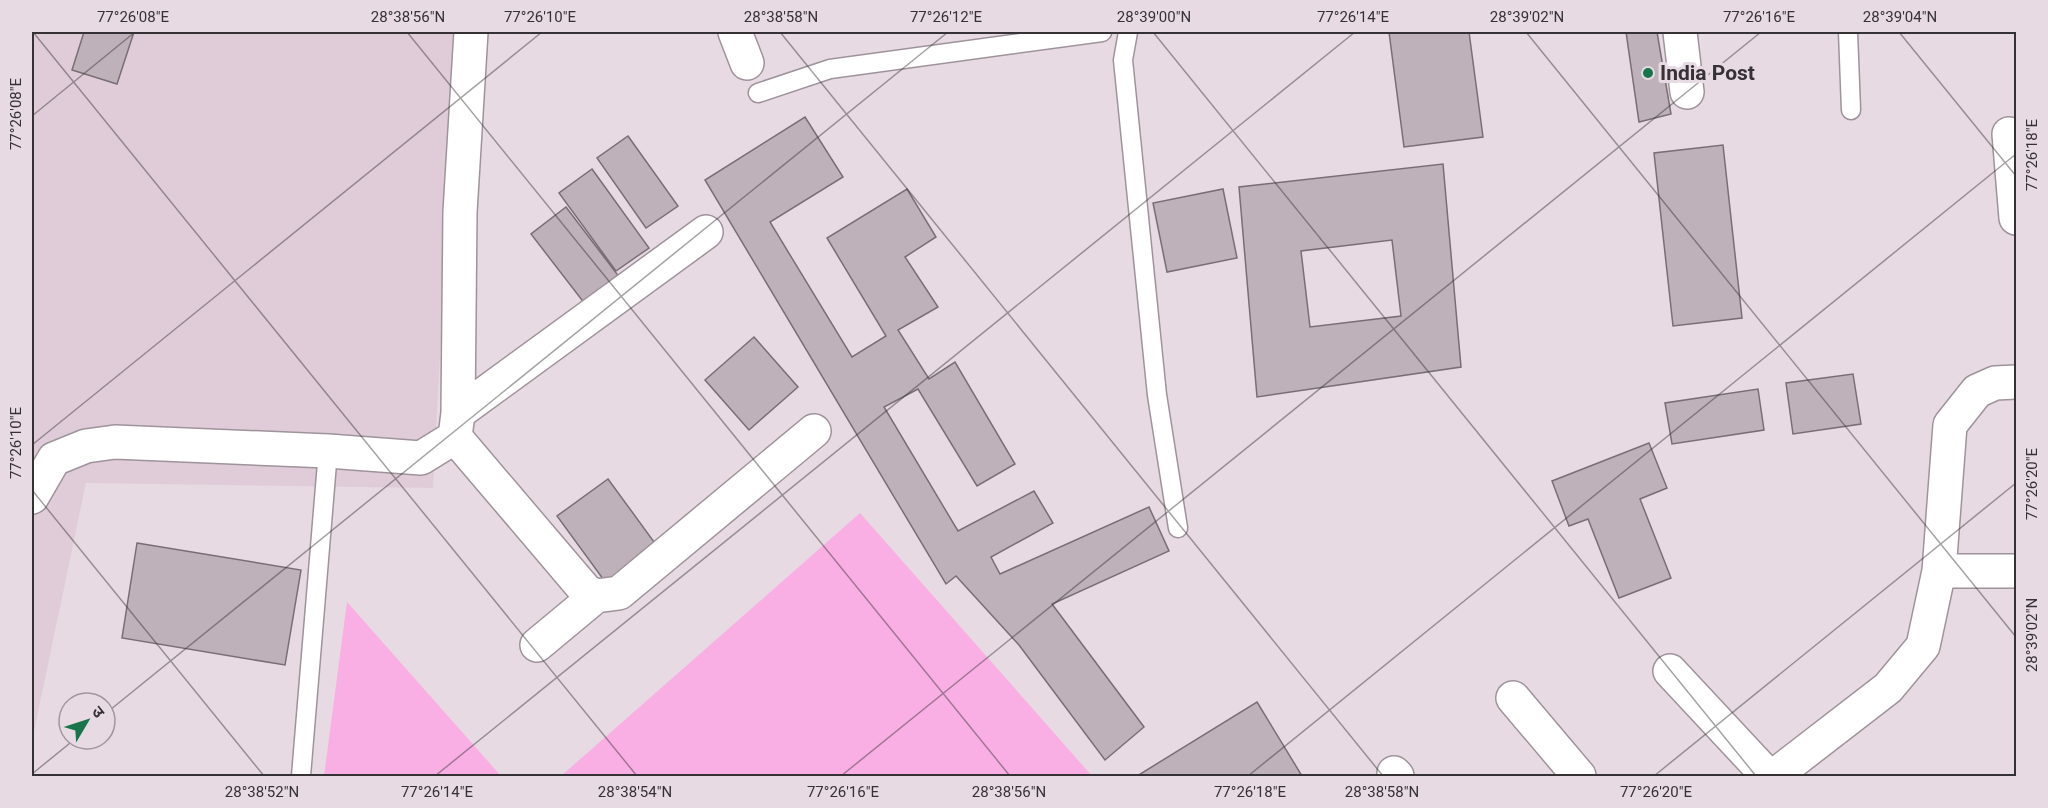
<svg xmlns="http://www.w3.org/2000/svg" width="2048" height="808" viewBox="0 0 2048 808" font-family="Roboto,'Noto Sans Devanagari',sans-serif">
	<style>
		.built { fill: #e0ccd9 }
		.green { fill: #f9afe3 }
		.building { fill: #beb1b9; stroke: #7a6e76; stroke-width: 1.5; fill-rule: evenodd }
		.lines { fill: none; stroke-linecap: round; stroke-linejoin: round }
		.service-casing { stroke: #9f939b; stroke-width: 21 }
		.minor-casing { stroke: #9f939b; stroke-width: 36 }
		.service { stroke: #fff; stroke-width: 18 }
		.minor { stroke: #fff; stroke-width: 33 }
		.ticks { fill: none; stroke: #363134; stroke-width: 1.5; stroke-opacity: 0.45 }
		.poi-dot { fill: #17754b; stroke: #e7dae2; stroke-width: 2 }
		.labels { text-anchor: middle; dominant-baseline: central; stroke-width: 6; stroke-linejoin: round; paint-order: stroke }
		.poi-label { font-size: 21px; font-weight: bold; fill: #363134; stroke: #e7dae2; text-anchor: start }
		.neatline { fill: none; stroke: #363134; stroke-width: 2 }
		.ticks-label { font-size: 15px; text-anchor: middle; fill: #363134 }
	</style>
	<rect width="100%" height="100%" fill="#e7dae2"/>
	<path class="built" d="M32,32H457L433,488L86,483L32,741Z"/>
	<path class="green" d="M860,513L1092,776H561Z
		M347,602L501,776H324Z"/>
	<path class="building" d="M84,32H134L117,84L72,70Z
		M1389,32H1469L1483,137L1404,147Z
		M1626,32H1657L1671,114L1639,122Z
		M805,117L843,177L770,222L852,357L886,336L827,238L907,189L936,237L905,257L938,307L898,330L929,379L955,362L1015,464L977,486L918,389L884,407L958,531L1034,491L1053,523L991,557L1000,574L1149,507L1169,551L1052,604L1144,727L1105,760L1019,645L956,576L946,584L705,180Z
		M628,136L678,206L646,228L597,158Z
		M1723,145L1742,318L1673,326L1654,153Z
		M1443,164L1461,367L1257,397L1239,187ZM1392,240L1401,316L1310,327L1301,251Z
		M592,169L649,248L616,271L559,193Z
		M1223,189L1237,258L1167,272L1153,203Z
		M566,207L620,278L585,304L531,234Z
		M754,337L798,387L749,430L705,380Z
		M1853,374L1861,424L1793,434L1786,383Z
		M1758,389L1764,430L1672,444L1665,403Z
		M1649,443L1667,488L1640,499L1671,578L1619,598L1588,519L1569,526L1552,481Z
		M608,479L657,546L606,583L557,516Z
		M137,543L301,570L285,665L122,638Z
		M1257,702L1302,776H1137Z"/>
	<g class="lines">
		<defs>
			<path id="service" d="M1128,32L1123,60L1157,395L1178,528
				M1848,32L1851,110
				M758,93L830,69L1102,32
				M301,776L328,451"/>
			<path id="minor" d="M735,32L747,63
				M1680,32L1687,92
				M2009,134L2016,218
				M458,413L706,232
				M455,437L586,591L596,596L619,593L814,431
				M32,497L54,459L86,446L115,442L328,451L421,458L455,437L458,413L460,212L471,32
				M1939,571H2016
				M537,645L596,596
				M1670,671L1768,776
				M1513,698L1579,776
				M1394,773L1397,776
				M1774,776L1888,688L1923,646L1939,571L1950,425L1977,391L1995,383L2016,382"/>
		</defs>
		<use href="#service" class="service-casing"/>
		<use href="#minor" class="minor-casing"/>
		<use href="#service" class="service"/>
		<use href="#minor" class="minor"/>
	</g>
	<path class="ticks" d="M33,32L637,776M407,32L1010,776M780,32L1383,776M1153,32L1756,776M1526,32L2016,637M1899,32L2016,176M32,116L135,32M32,445L542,32M32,490L264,776M105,714L948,32M32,774L75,739M435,776L1355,32M841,776L1761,32M1248,776L2016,154M1654,776L2016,483"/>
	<circle class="poi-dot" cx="1648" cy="73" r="6"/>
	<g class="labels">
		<g class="poi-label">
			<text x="1660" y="73">India Post</text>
		</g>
	</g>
	<rect width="2048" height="808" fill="none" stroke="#e7dae2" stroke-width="66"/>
	<g transform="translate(87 721) rotate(51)"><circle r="28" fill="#e7dae2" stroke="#a0969c" stroke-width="1.5"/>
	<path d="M0-4.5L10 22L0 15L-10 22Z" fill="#17754b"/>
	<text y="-9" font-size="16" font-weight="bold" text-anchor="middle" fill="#363134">उ</text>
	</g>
	<rect x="33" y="33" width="1982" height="742" class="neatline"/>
	<g class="ticks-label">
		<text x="133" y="22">77°26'08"E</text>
		<text x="408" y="22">28°38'56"N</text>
		<text x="540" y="22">77°26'10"E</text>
		<text x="781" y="22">28°38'58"N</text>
		<text x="946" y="22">77°26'12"E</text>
		<text x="1154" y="22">28°39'00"N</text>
		<text x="1353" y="22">77°26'14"E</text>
		<text x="1527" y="22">28°39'02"N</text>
		<text x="1759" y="22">77°26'16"E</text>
		<text x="1900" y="22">28°39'04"N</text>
		<text transform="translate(16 114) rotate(-90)" y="5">77°26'08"E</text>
		<text transform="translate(2032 155) rotate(-90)" y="5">77°26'18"E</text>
		<text transform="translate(16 443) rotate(-90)" y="5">77°26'10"E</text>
		<text transform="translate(2032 484) rotate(-90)" y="5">77°26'20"E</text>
		<text transform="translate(2032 635) rotate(-90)" y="5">28°39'02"N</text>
		<text x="262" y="797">28°38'52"N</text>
		<text x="437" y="797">77°26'14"E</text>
		<text x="635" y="797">28°38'54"N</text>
		<text x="843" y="797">77°26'16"E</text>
		<text x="1009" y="797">28°38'56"N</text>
		<text x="1250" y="797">77°26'18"E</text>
		<text x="1382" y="797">28°38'58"N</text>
		<text x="1656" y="797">77°26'20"E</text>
	</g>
</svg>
